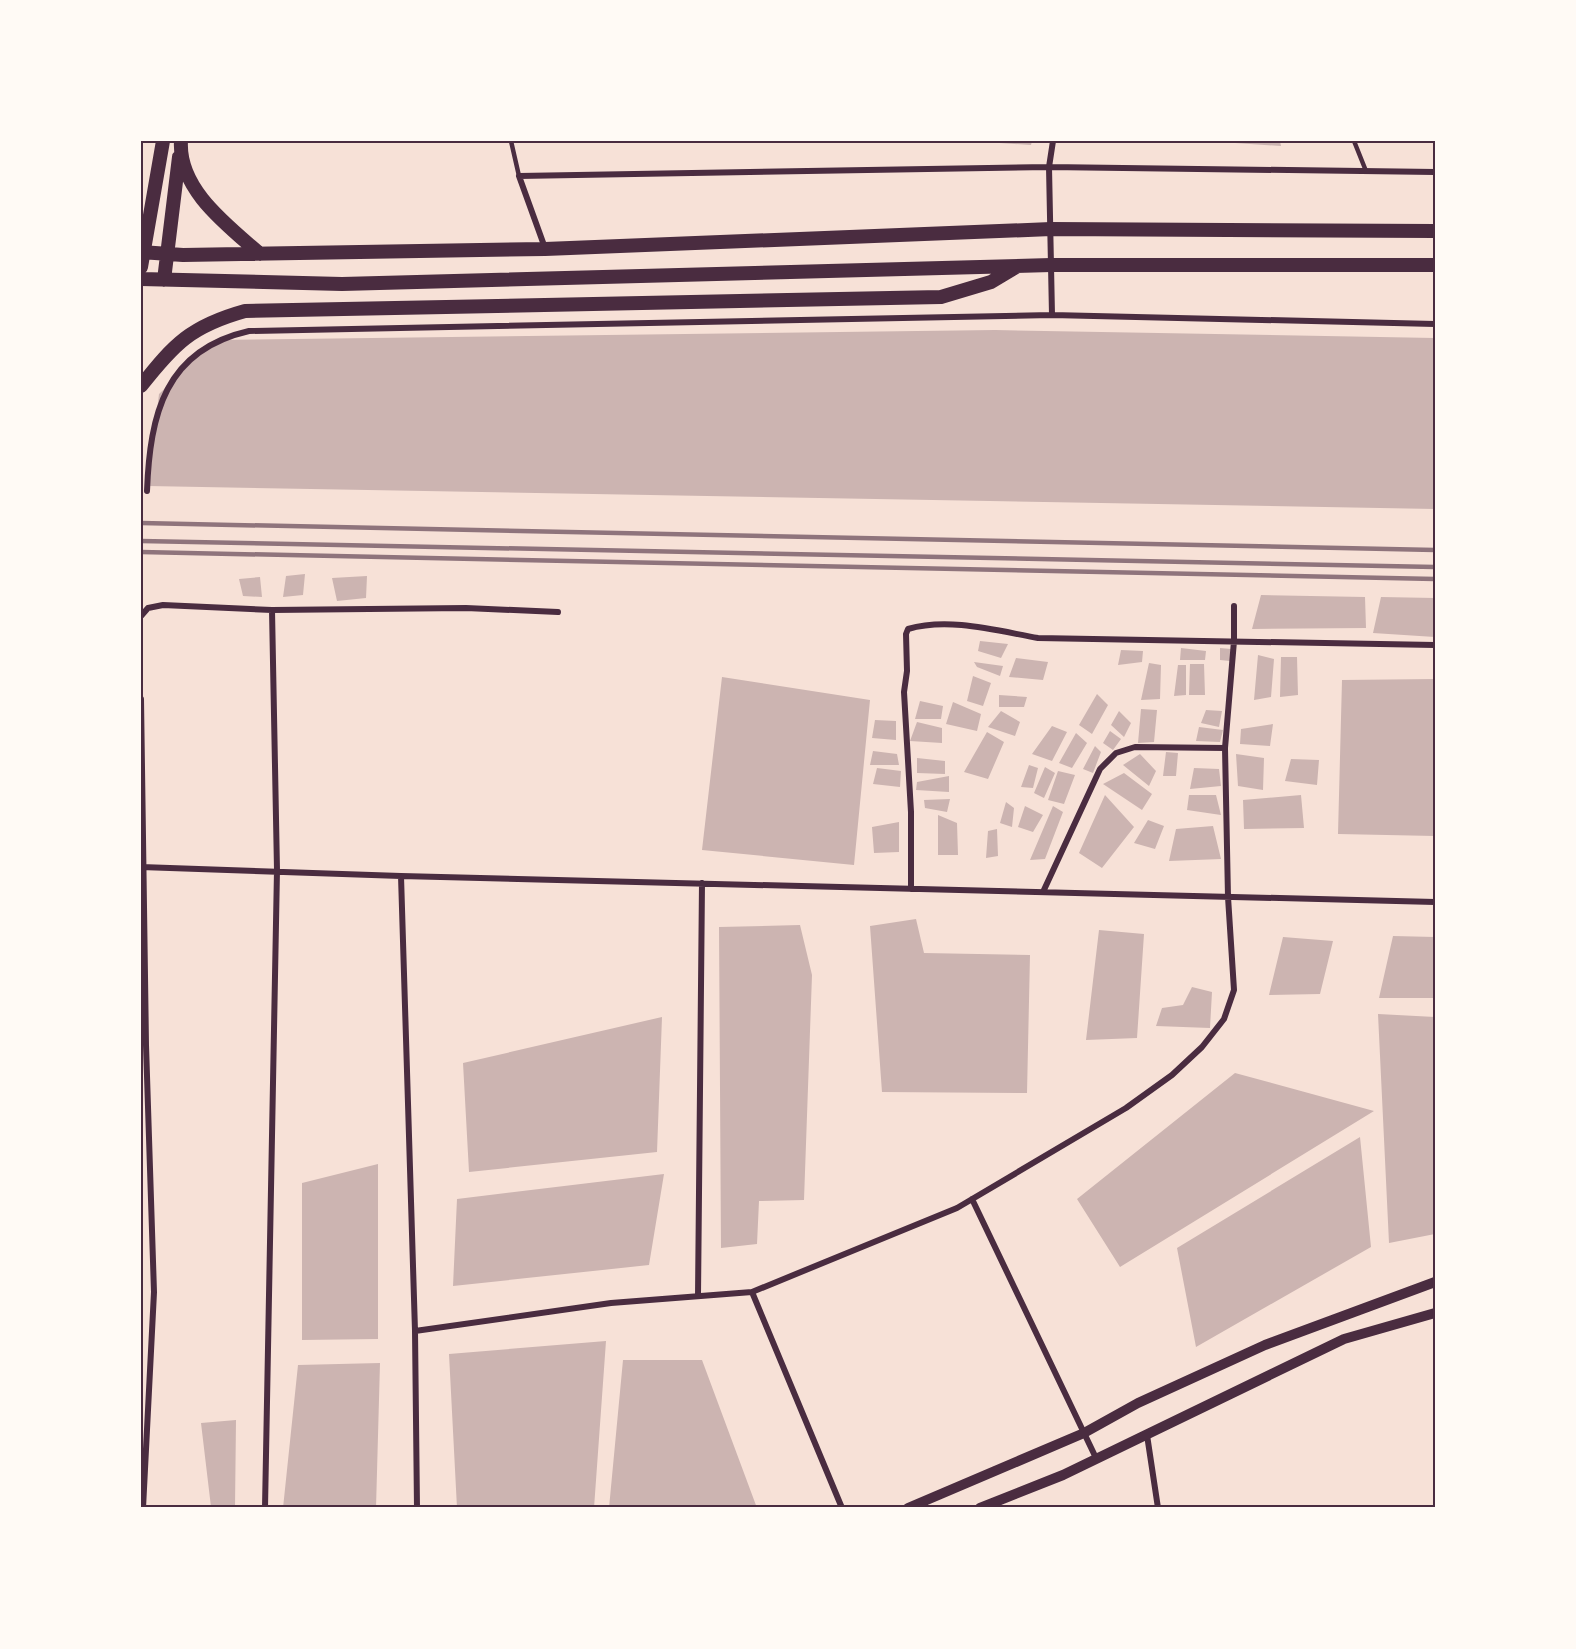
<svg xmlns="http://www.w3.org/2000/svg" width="1576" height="1649" viewBox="0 0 1576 1649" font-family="'DejaVu Sans',sans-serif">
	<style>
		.building { fill: #ccb4b1 }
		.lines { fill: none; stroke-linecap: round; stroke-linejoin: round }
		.service { stroke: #4a2c40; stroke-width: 4.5 }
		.minor { stroke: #4a2c40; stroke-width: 6 }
		.tertiary { stroke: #4a2c40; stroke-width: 10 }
		.primary { stroke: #4a2c40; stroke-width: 14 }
		.rail { stroke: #8f747c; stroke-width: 4.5 }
		.neatline { fill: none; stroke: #4a2c40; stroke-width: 2 }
	</style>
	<rect width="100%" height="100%" fill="#f7e1d7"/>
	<path class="building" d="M970,141H1032L1031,145Z
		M1235,141H1280L1281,146L1235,143Z
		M995,330L1435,338V509L148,486L159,394L215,340Z
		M305,574L303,595L283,597L286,576Z
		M367,576L366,598L337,601L332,578Z
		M260,577L262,597L243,596L239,579Z
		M1261,595L1365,597L1366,628L1252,629Z
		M1381,597L1435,598V637L1373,633Z
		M980,641L1008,644L1001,658L978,651Z
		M1181,648L1206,651L1205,660H1180Z
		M1220,648L1231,649L1230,661L1220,660Z
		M1121,650L1143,651L1142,662L1118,665Z
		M1258,655L1274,659L1271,697L1254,700Z
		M1281,657H1297L1298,695L1280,697Z
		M1016,658L1048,662L1043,680L1009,677Z
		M974,662L1003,666L1000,676L977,667Z
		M1149,663L1161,665L1160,699L1141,700Z
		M1190,664H1204L1205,695H1189Z
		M1178,665H1186V695L1174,696Z
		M973,676L991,683L983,706L967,701Z
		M722,677L870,700L854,865L702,850Z
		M1435,679V836L1338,834L1342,680Z
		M1097,694L1108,705L1092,734L1079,725Z
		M999,695L1027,697L1024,707H999Z
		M920,701L943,706L941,719H915Z
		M953,702L981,714L977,731L946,724Z
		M1141,709L1157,710L1154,742L1138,743Z
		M1206,710L1222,711L1219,727L1201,723Z
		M1001,711L1020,722L1015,736L988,727Z
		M1119,711L1131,723L1124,737L1111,725Z
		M875,720L896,721V740L872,738Z
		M917,722L942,728V743L910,741Z
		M1273,724L1270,746L1240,744L1241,729Z
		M1052,726L1067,732L1052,761L1032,754Z
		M1199,727L1223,730L1220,742L1196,741Z
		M1110,731L1121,739L1113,750L1103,743Z
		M987,732L1004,742L988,779L964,772Z
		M1076,733L1087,743L1072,768L1059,763Z
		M1095,746L1101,752L1093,773L1083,769Z
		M873,751L897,754L899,765H870Z
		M1166,752L1178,753L1176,776H1163Z
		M1140,754L1156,771L1149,786L1123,765Z
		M1236,754L1264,758L1263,790L1238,786Z
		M917,758L945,761V774L917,773Z
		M1291,759L1319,760L1317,785L1285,781Z
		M1029,765L1038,768L1033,788L1021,787Z
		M1045,767L1055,773L1044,798L1034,793Z
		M877,768L901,771L900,787L873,784Z
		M1194,768L1219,769L1221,786L1190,789Z
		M1058,771L1075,775L1064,804L1048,800Z
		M1124,773L1152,794L1142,810L1103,784Z
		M949,776V792L916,790L917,782Z
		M1105,795L1134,827L1102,868L1079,853Z
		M1189,795H1216L1221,815L1187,810Z
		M1301,795L1304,828L1244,829L1243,800Z
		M950,799L947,812L925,808L924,800Z
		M1006,802L1014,808L1012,827L1000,823Z
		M1025,806L1043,815L1033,832L1018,827Z
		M1053,806L1063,812L1045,859L1030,860Z
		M938,815L957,823L958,855H938Z
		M1148,820L1164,826L1155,849L1134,843Z
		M899,822V852L874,853L872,827Z
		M1213,826L1221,859L1169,861L1176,829Z
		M997,829L998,856L986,858L988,831Z
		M916,919L924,953L1030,955L1027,1093L882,1092L870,926Z
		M800,925L812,975L804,1200L759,1201L757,1244L721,1248L719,927Z
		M1099,930L1144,934L1137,1038L1086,1040Z
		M1393,936L1435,937V998H1379Z
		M1283,937L1333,941L1320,994L1269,995Z
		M1192,987L1212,992L1210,1028L1156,1026L1162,1008L1183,1005Z
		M1378,1014L1435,1017V1234L1389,1243Z
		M662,1017L657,1152L469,1172L463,1063Z
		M1235,1073L1374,1111L1120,1267L1077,1199Z
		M1360,1137L1371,1247L1196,1347L1177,1248Z
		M378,1164V1339L302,1340V1183Z
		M664,1174L649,1265L453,1286L457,1199Z
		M606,1341L594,1508H457L449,1354Z
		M623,1360H702L757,1508H609Z
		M380,1363L376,1508H283L298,1365Z
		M236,1420L235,1507H211L201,1423Z"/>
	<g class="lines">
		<path class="service" d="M511,141L519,176
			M1354,141L1366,171"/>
		<path class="minor" d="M1053,141L1049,167L1052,315L1435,324
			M545,248L519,176L1049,167L1435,172
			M147,491C150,414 165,350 249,331L1052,315
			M272,610L466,608L558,612
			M141,616L148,608L163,605L272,610L277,870L265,1508
			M141,699L146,1045L154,1292L143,1508
			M141,867L401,876L1435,902
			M401,876L415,1331L417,1508
			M911,889V812L904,692L907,671L906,634L908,629C949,617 998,631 1038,638L1435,645
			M1043,892L1100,769L1116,753L1135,747L1225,748
			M972,1199L1096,1458
			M752,1292L842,1508
			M698,1296L702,883
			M415,1331L611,1303L752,1292L957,1208L1126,1108L1172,1075L1202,1047L1224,1019L1234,990L1228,897L1225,748L1234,641V606
			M1147,1435L1158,1508"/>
		<path class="tertiary" d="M908,1508L1084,1433L1138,1403L1265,1345L1435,1282
			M980,1508L1063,1475L1344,1339L1435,1313"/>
		<path class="primary" d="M181,141C178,189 227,225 260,254
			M141,252L183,255L545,249L1051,229L1435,231
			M141,267L163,141
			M141,279L342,284L1051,265H1435
			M164,280L179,157
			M141,386C174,344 191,326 245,311L941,297L991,282L1016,267"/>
		<path class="rail" d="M141,523L1435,550
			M141,541L1435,567
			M141,552L1435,579"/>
	</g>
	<rect width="1576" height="1649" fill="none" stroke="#fffaf5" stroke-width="285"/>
	<rect x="142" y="142" width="1292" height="1364" class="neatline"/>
</svg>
